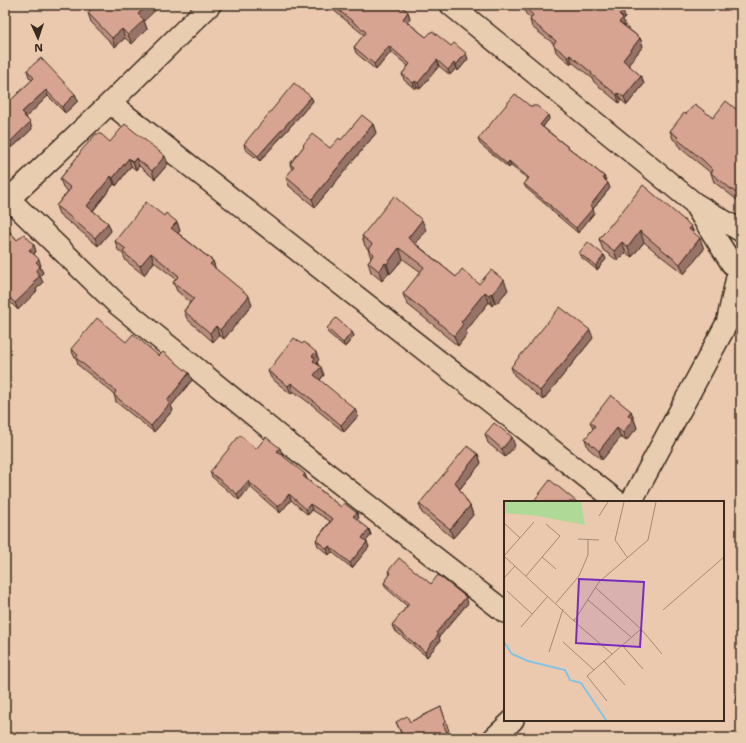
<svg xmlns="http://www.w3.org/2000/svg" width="746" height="743" viewBox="0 0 746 743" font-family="'Shantell Sans',sans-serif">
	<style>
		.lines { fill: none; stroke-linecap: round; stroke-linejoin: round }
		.minor-casing { stroke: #3b2a1e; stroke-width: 24 }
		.minor { stroke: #e8cdb0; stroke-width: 21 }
		.wall { fill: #b98d7e; stroke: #3b2a1e }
		.shaded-wall { fill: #967366; stroke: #3b2a1e }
		.building { fill: #d7a492; stroke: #3b2a1e }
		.inset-river { fill: none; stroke: #83c4e4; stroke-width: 2 }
		.inset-road { fill: none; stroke: #a48974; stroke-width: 1 }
		.view { fill: #7b2cbf; fill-opacity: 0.15; stroke: #7b2cbf; stroke-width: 2 }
		.inset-edge { fill: none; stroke: #3b2a1e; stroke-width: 2 }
	</style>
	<rect width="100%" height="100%" fill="#eac9ae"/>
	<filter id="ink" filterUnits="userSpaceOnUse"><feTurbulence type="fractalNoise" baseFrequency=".025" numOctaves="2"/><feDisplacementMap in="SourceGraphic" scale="8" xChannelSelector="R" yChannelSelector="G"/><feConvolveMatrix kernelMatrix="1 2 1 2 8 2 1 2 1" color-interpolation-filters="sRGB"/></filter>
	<g filter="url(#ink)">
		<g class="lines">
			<defs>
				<path id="minor" d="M210,5L110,103L9,199L116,303L284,440L505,612
					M451,5L694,203L741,231
					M110,103L618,502
					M696,207L732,264
					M728,319L737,277
					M631,502L728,321L741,305
					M494,738L513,720"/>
			</defs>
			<use href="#minor" class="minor-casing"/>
			<use href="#minor" class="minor"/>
		</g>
		<path class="wall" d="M327,5H400L408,12L410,18L407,22L426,37L451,46L468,59L458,71L456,68L450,75L439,66L420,89L417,87L415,89L404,80L402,74L408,66L391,52L376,70L356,53L354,47L364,35Z
			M523,6L625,18L623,20L625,25V26L640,38L643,46L628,65L641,76L644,84L627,105L621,100L619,103L594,82L592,78L572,62L571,64L556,52L554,44L532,27L530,20L531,18L526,14Z
			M88,13L144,21L147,29L132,44L125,38L115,47L91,22Z
			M27,70L75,94L78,101L65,113L48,96L26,117L32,129L12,148L5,141V99L11,100L32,80L29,77Z
			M311,97L313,101L260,161L245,149L244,144Z
			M530,106L548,115L549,119L543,127L604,176L606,180V181L610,188L593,209L594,213L578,233L552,211L551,209L526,188L524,184L528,179L511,166L509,168L480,144L478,139Z
			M741,113V203L714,182L711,173L680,148L678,143L673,139L670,131L686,114L713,118Z
			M373,124L376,133L315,207L289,186L286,177L292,170L290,164L304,146L303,145L330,148L341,140Z
			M110,142L168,164L155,179L139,166L136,170L131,166L116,186L114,184L93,211L108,223L111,231L98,246L71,223V224L59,214L56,206L68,191L63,187L60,179L78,156Z
			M164,216L177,222L180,231L178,233L213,261L215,268L252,305L224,339L219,335L213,342L187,319L184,311L190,302L177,291L173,282L176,279L154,262L144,275L126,261L123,254L118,250L115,241Z
			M612,224L691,226L694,233L704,249L684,274L657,253L644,242L632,257L626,253L618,261L603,250L599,239Z
			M5,226L17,240L34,245L36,252L34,254L41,266L40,267L43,273L40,276L43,283L36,289L37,291L18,310L5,297Z
			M426,230L415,243L456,277L479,284L508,290L496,304L495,303L492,306L489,302L466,331L467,334L458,346L442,333L441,331L407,304L403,294L421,272L403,259L390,274L389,273L382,281L371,272L368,262L371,258L368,249L365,246L362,236Z
			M579,253L604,255L606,259L597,270L581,257Z
			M327,328L352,332L354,336L345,347L328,333Z
			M593,338L543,400L514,375L511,367Z
			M126,342L159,356L189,373L192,380L171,406L173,410L154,432L116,402L114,394L78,365L76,358L74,356L71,349Z
			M319,360L317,362L324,375L320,380L358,416L344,432L316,409L315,407L293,391L291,394L271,378L268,371Z
			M631,411L637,428L626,441L621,437L602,460L588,448L585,439L593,429L590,422Z
			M485,434L515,446L505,457L488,443Z
			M256,449L282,453L281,454L307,479L341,507L357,513L359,518L357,520L369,529L371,535L366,541L369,547L352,568L332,552L329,555L318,546L316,540L330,521L312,510L308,515L291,500L280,513L250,487L239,500L212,477L210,472Z
			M478,454L481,463L459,490L470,506L473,515L453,538L422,513L419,504Z
			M388,571L431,584L468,603L439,637L440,641L427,657L394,630L392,625L407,606L386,588L384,583L390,575Z
			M741,690V706L739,705L736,696Z
			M441,707L449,731L447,732L450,738H403L396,722H410Z"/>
		<path class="shaded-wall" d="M148,5H161L144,21L147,29L132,44L128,35L138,14Z
			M623,10L625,18L623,20L625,25L622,29L619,22V14Z
			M408,12L410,18L406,24L403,19Z
			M122,29L125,38L115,47L112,38Z
			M640,38L643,46L626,68L623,60Z
			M389,46L391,52L376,70L374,64Z
			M466,53L468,59L458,71L456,65Z
			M570,55L572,62L571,64L568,57Z
			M437,60L439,66L420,89L418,83Z
			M454,63L456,68L450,75L448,70Z
			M641,76L644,84L627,105L624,97Z
			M415,81L417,87L415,89L413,83Z
			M46,90L48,96L26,117L28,121L27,123L22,112Z
			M618,93L621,100L619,103L617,95Z
			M75,94L78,101L65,113L62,107Z
			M311,97L313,101L260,161L258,156Z
			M548,115L549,119L541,129L540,125Z
			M30,122L32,129L12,148L10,142Z
			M373,124L376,133L315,207L312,199Z
			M165,156L168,164L155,179L152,171Z
			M129,158L131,166L116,186L113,178Z
			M136,158L139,166L136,170L133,162Z
			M509,161L511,166L509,168L507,164Z
			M111,176L114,184L90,214L87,206Z
			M604,176L606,180L604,182L603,178Z
			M608,183L610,188L593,209L594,213L578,233L576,228L590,206Z
			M422,220L426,230L412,248L408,238Z
			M177,222L180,231L175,237L171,228Z
			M108,223L111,231L98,246L95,238Z
			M691,226L695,237L689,229Z
			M640,231L644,242L632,257L628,247Z
			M700,238L704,249L684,274L680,264Z
			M622,242L626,253L618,261L614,251Z
			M34,245L36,252L31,256L29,250Z
			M399,248L403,259L390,274L387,264Z
			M151,253L154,262L144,275L140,266Z
			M604,255L606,259L597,270L596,266Z
			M39,259L41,266L40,267L43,273L38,277L36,271V262Z
			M213,261L216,270L210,264Z
			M385,263L389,273L382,281L379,271Z
			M40,276L43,283L36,289L37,291L18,310L15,303L33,282Z
			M504,280L508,290L496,304L492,294Z
			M485,292L489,302L466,331L467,334L458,346L454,336L461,322Z
			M491,293L495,303L492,306L489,295Z
			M249,296L252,305L224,339L220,330Z
			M216,326L219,335L213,342L210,333Z
			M590,330L593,338L543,400L540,391Z
			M352,332L354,336L345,347L343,343Z
			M316,352L319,360L317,362L318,366L313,361L312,356Z
			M321,367L324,375L317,383L314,375Z
			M189,373L192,380L171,406L173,410L154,432L151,426L167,401Z
			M291,383L293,391L291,394L288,386Z
			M355,409L358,416L344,432L341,425Z
			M631,411L637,428L626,441L623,433L628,415Z
			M617,428L621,437L602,460L599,451Z
			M512,437L515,446L505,457L502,449Z
			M280,448L282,453L279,457L277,451Z
			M478,454L481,463L458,491L455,482Z
			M305,474L307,479L303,476Z
			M248,481L250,487L239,500L237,494Z
			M289,494L291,500L280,513L278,507Z
			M310,504L312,510L308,515L306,509Z
			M470,506L473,515L453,538L450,529Z
			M357,513L359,518L355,522L353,516Z
			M369,529L371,535L364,544L362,538Z
			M367,542L369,547L352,568L350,563Z
			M329,546L332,552L329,555L327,549Z
			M466,597L468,603L439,637L440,641L427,657L425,652L436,633Z"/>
		<path class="building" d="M95,5H148L138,14L144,20L128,35L122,29L112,38L88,13Z
			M332,5H400L408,12L403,19L426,37L432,31L451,46L454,43L466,53L456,65L454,63L448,70L437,60L418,83L415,81L413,83L402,74L410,64L389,46L374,64L354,47L366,32Z
			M524,5H617L623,10L619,14L623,18L619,22L640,38L623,60L641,76L624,97L618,93L617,95L591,74L592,73L570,55L568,57L553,45L556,41L530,20L533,15L523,6Z
			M41,58L75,94L62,107L46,90L22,112L25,115L24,116L30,122L10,142L5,137V99L7,97L11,100L34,78L27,70Z
			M294,83L311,97L258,156L244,144Z
			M515,94L530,106H537L548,115L540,125L604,176L603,178L608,183L590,206L593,208L576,228L551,207V206L524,184L529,178L509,161L507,164L478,139Z
			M726,101L741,113V194L740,196L711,173L713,170L704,161L677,139L678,137L670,131L684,113L686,114L695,104L713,118Z
			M362,115L373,124L312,199L286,177L294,167L290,164L304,146L303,145L312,134L330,148L339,138L341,140Z
			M125,124L165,156L152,171L136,158L133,162L129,158L113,178L111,176L87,206L108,223L95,238L68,215L56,206L71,188L60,179L78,156L81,151L96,134H101L110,142Z
			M643,185L691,226L689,229L700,238L680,264L653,242L640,231L628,247L622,242L614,251L599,239L611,224H612Z
			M394,196L422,220L408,238L456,277L462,269L479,284L491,270L504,280L492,294L491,293L489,295L485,292L461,322L463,324L454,336L438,322H439L403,294L424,267L399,248L387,264L385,263L379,271L368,262L374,254L368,249L372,244L362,236Z
			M146,202L164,216L166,213L177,222L171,228L213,261L210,264L249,296L220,330L216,326L210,333L184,311L194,298L173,282L179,276L151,253L140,266L123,252L126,249L115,241L139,211Z
			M5,226L17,240L24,234L34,245L29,250L39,259L36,262L40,266L36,271L40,276L33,282L35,284L15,303L5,293Z
			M588,242L604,255L596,266L579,253Z
			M560,307L590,330L540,391L511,367Z
			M97,318L126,342L133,334L159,356L163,352L189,373L167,401L170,403L151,426L114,395L116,391L76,358L78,355L71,349Z
			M336,318L352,332L343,343L327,328Z
			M294,338L302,344L304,342L316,352L312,356L315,358L313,361L321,367L314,375L355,409L341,425L313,401H314L291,383L288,386L268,371Z
			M611,395L631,411L628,415L633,419L623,433L617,428L599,451L585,439L595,426L590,422Z
			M494,423L512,437L502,449L485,434Z
			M240,435L256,449L266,437L280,448L277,451L305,474L303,476L310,482L341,507L344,503L357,513L353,516L369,529L362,538L367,542L350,563L329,546L327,549L316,540L333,519L310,504L306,509L289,494L278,507L248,481L237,494L210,472Z
			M467,446L478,454L455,482L470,506L450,529L419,504Z
			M550,480L577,502H533Z
			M399,558L431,584L438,575L466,597L436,633L438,635L425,652L392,625L409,604L384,583L391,573L388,571Z
			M741,690V700L736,696Z
			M441,707L446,722L443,724L449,737L447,738H404L396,722L407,716L410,722Z"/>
	</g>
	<g transform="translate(504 501)">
		<rect width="220" height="220" fill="#eac9ae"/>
		<path d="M0,1H77L81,24L34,15L2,12Z" fill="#afd996"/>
		<path class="inset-river" d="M0,141L8,153L24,160L61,169L66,179L77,182L102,219"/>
		<path class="inset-road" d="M120,1L111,39L123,56M95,15L104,1M0,22L16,37M74,38L95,39M0,55L70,120M0,55L30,21M38,56L52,68M22,75L56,35L42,23M0,77L11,65M92,87L137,128L83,175L103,200M3,90L28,113M84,99L127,136M52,102L75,75L84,54V38M159,109L220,56M72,117L95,81L144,39L152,1M70,118H73L74,121H71ZM72,122L108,153M17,126L44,95M137,128L158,153M59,141L90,169M118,144L139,168M45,151L59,108M100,160L121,184"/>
		<path class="view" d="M75,78L140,81L136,146L72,142Z"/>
		<rect width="220" height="220" class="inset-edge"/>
	</g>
	<rect width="746" height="743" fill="none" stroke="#e8cdb0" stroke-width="20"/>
	<rect x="10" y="10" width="726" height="723" fill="none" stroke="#3b2a1e" stroke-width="1.5" filter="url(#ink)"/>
	<g transform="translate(38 38) rotate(177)" stroke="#e8cdb0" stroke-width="3" paint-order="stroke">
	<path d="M0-3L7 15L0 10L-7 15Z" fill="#3b2a1e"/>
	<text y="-6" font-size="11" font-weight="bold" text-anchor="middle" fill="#3b2a1e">N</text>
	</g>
</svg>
